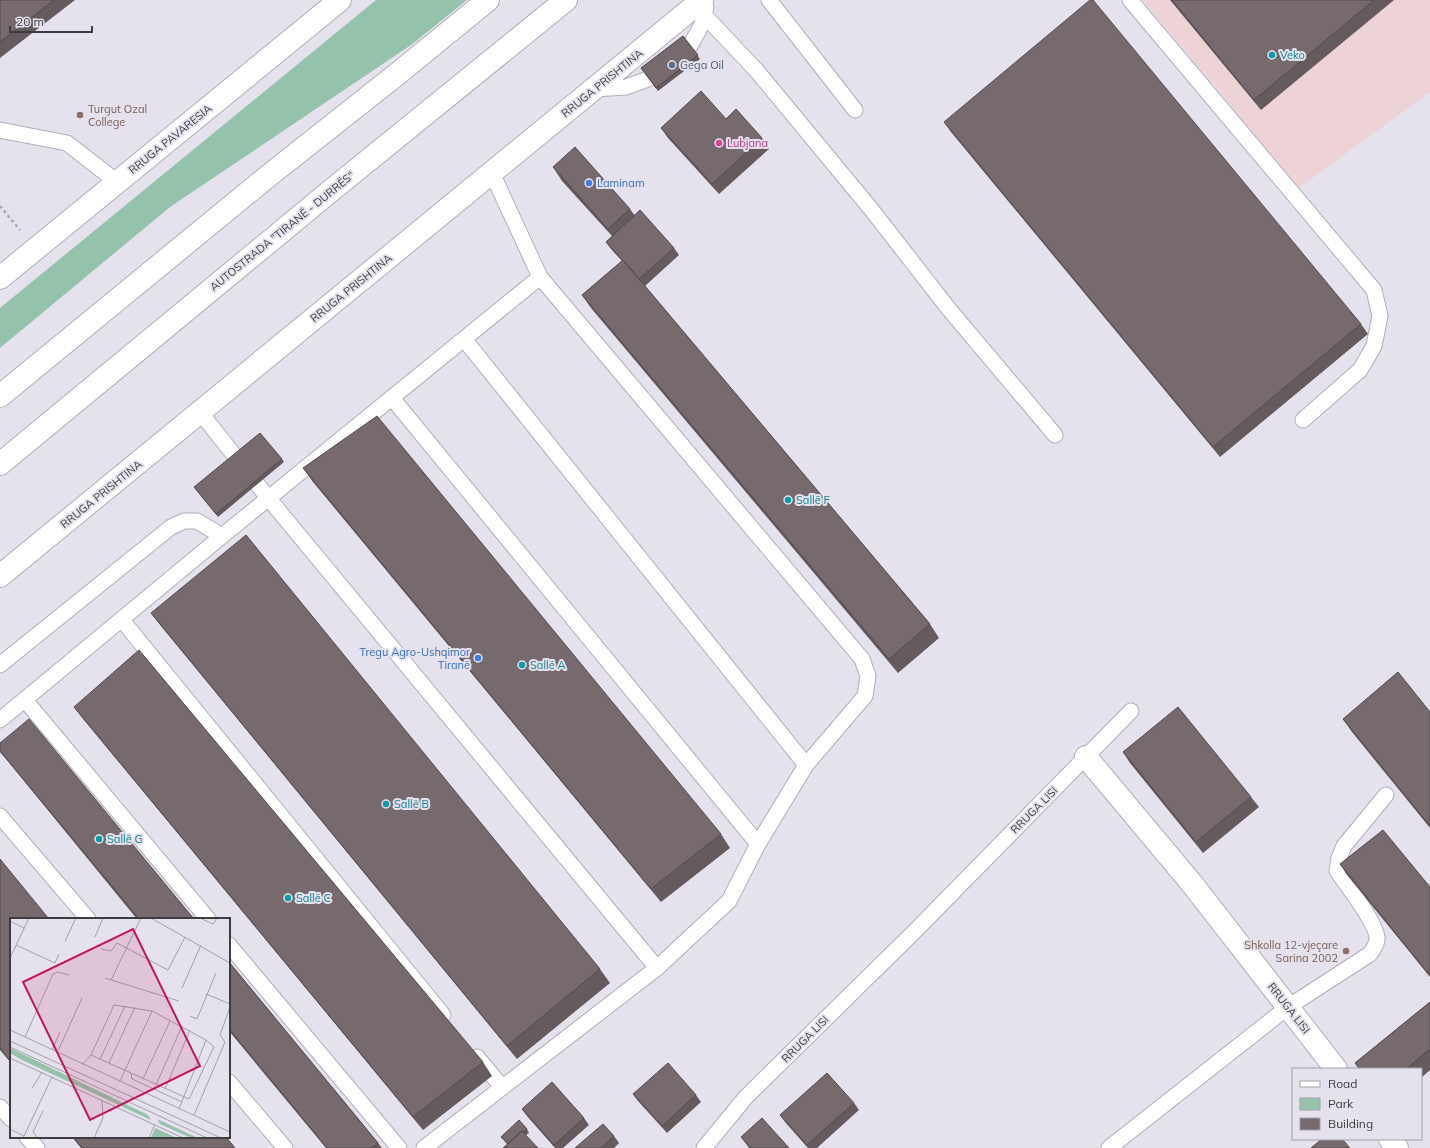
<svg xmlns="http://www.w3.org/2000/svg" width="1430" height="1148" viewBox="0 0 1430 1148" font-family="Mulish,sans-serif">
	<style>
		.industrial { fill: #edd2d6 }
		.green { fill: #95c2ab }
		.lines { fill: none; stroke-linecap: round; stroke-linejoin: round }
		.service-casing { stroke: #b1aeba; stroke-width: 17 }
		.minor-casing { stroke: #b1aeba; stroke-width: 24 }
		.secondary-casing { stroke: #b1aeba; stroke-width: 24 }
		.motorway-casing { stroke: #b1aeba; stroke-width: 24 }
		.path { stroke: #aca9b3; stroke-width: 2.5; stroke-dasharray: 3 3; stroke-linecap: butt }
		.service { stroke: #fff; stroke-width: 15 }
		.minor { stroke: #fff; stroke-width: 22 }
		.secondary { stroke: #fff; stroke-width: 22 }
		.motorway { stroke: #fff; stroke-width: 22 }
		.wall { fill: #655b5f }
		.building { fill: #766a6f; stroke: #534a4e }
		.culture-dot { fill: #0f9aa8; stroke: #e5e2ee; stroke-width: 1.5 }
		.service-dot { fill: #5c6f8a; stroke: #e5e2ee; stroke-width: 1.5 }
		.education-dot { fill: #8d6e63; stroke: #e5e2ee; stroke-width: 1.5 }
		.hotel-dot { fill: #d1479c; stroke: #e5e2ee; stroke-width: 1.5 }
		.shop-dot { fill: #3f7fe0; stroke: #e5e2ee; stroke-width: 1.5 }
		.labels { text-anchor: middle; dominant-baseline: central; stroke-width: 4; stroke-linejoin: round; paint-order: stroke }
		.culture-label { font-size: 11px; fill: #0d838f; stroke: #e5e2ee; text-anchor: start }
		.service-label { font-size: 11px; fill: #4e5e75; stroke: #e5e2ee; text-anchor: start }
		.street-label { font-size: 11px; fill: #3d3c41; stroke: #e5e2ee }
		.education-label { font-size: 11px; fill: #785e54; stroke: #e5e2ee; text-anchor: start }
		.hotel-label { font-size: 11px; fill: #b23c85; stroke: #e5e2ee; text-anchor: start }
		.shop-label { font-size: 11px; fill: #366cbe; stroke: #e5e2ee; text-anchor: start }
		.inset-road { fill: none; stroke: #a2a0a9; stroke-width: 1 }
		.view { fill: #c2185b; fill-opacity: 0.15; stroke: #c2185b; stroke-width: 2 }
		.inset-edge { fill: none; stroke: #3d3c41; stroke-width: 2 }
	</style>
	<rect width="100%" height="100%" fill="#e5e2ee"/>
	<path class="industrial" d="M1143,0H1430V92L1299,188Z"/>
	<path class="green" d="M376,0H467L411,45L170,207L0,348V308Z"/>
	<g class="lines">
		<defs>
			<path id="service" d="M769,0L855,110
				M1130,0L1374,290L1380,316L1374,346L1360,370L1303,420
				M704,15L756,70L871,209L948,308L1055,435
				M690,46L702,24L706,7
				M594,89L626,87L648,79
				M0,130L67,143L117,182
				M464,339L806,765
				M392,398L758,844
				M200,412L269,499L657,968
				M122,620L443,1015
				M0,665L171,527L184,521H197L222,536
				M25,700L208,919
				M0,720L222,536L540,277
				M0,816L88,919
				M229,945L399,1148
				M477,1057L502,1087
				M229,1082L285,1148
				M0,1107L11,1119
				M27,1137L37,1148
				M424,1148L657,968L729,901L758,844L806,765L865,696L868,676L862,659L540,277L492,173
				M704,1148L746,1097L914,932L1131,711
				M1109,1148L1288,1007L1370,954C1373,950 1376,945 1377,940C1379,926 1346,884 1337,871L1339,858L1344,846L1386,795"/>
			<path id="minor" d="M1086,757L1193,885L1336,1069
				M1390,1139L1397,1148"/>
			<path id="secondary" d="M0,278L340,0
				M0,576L702,0"/>
			<path id="motorway" d="M0,396L267,177L396,75L488,0
				M0,464L333,189L566,0"/>
		</defs>
		<use href="#service" class="service-casing"/>
		<use href="#minor" class="minor-casing"/>
		<use href="#secondary" class="secondary-casing"/>
		<use href="#motorway" class="motorway-casing"/>
		<path class="path" d="M0,206L20,230"/>
		<use href="#service" class="service"/>
		<use href="#minor" class="minor"/>
		<use href="#secondary" class="secondary"/>
		<use href="#motorway" class="motorway"/>
	</g>
	<path class="wall" d="M0,0H75L0,58Z
		M1170,0H1394L1261,110Z
		M683,36L700,59L658,91L641,68Z
		M726,119L762,138L769,149L719,194L668,138L661,128Z
		M944,122L1361,324L1368,334L1220,457L951,132Z
		M553,167L630,209L635,216L674,248L679,255L645,286L930,624L939,638L898,673L591,308L582,295L622,261L611,249L606,242L612,236L562,181Z
		M282,459L284,462L218,517L194,487Z
		M303,468L721,834L730,848L661,902L313,482Z
		M151,613L600,969L610,983L517,1059L161,626Z
		M74,707L483,1062L492,1076L423,1130L84,720Z
		M1430,712V828L1352,732L1343,719Z
		M0,743L194,919H137L6,759L0,752Z
		M1123,752L1251,797L1259,807L1203,853L1130,763Z
		M0,859L11,919V1063L0,1050Z
		M1340,864L1430,887V977L1347,875Z
		M229,962L378,1143L382,1148H326L229,1031Z
		M1430,1002V1070L1421,1078V1069H1359L1355,1063Z
		M633,1094L696,1095L701,1102L667,1133L638,1101Z
		M854,1103L859,1110L817,1148H808L785,1122L780,1115Z
		M522,1109L584,1118L589,1125L563,1148H555L527,1116Z
		M527,1129L529,1133L526,1135L507,1144L501,1137Z
		M614,1136L619,1143L614,1148H575Z
		M72,1137H226L235,1148H81Z
		M741,1137L789,1148H749Z"/>
	<path class="building" d="M0,0H54L0,42Z
		M1090,0H1093L1361,324L1213,447L944,122Z
		M1172,0H1374L1254,100Z
		M683,36L698,55L656,88L641,68Z
		M701,91L726,119L736,109L762,138L712,184L661,128Z
		M575,147L630,209L608,229L553,167Z
		M640,210L674,248L639,279L623,260V261L606,242Z
		M623,260L930,624L889,659L582,295Z
		M377,416L721,834L651,889L303,468Z
		M260,433L282,459L216,514L194,487Z
		M246,535L600,969L507,1046L151,613Z
		M139,650L483,1062L413,1117L74,707Z
		M1398,672L1430,712V826L1343,719Z
		M1178,707L1251,797L1196,842L1123,752Z
		M29,719L194,919H139L0,751V743Z
		M1383,830L1430,887V976L1340,864Z
		M0,859L49,919H11V1062L0,1048Z
		M229,962L378,1143L372,1148H327L229,1029Z
		M1430,1002V1049L1406,1069H1360L1355,1063Z
		M668,1063L696,1095L662,1126L633,1094Z
		M827,1073L854,1103L807,1145L780,1115Z
		M552,1082L584,1118L554,1145L522,1109Z
		M762,1118L789,1148H751L741,1137Z
		M519,1120L527,1129L524,1132L522,1131L508,1144L501,1137Z
		M603,1124L614,1136L601,1148H575Z
		M522,1131L538,1148H503Z
		M73,1137H226L235,1148H82Z
		M1322,1139H1342L1350,1148H1311Z"/>
	<g class="culture-dot">
		<circle cx="1272" cy="55" r="4"/>
		<circle cx="788" cy="500" r="4"/>
		<circle cx="522" cy="665" r="4"/>
		<circle cx="386" cy="804" r="4"/>
		<circle cx="99" cy="839" r="4"/>
		<circle cx="288" cy="898" r="4"/>
	</g>
	<circle class="service-dot" cx="672" cy="65" r="4"/>
	<g class="education-dot">
		<circle cx="80" cy="115" r="4"/>
		<circle cx="1346" cy="951" r="4"/>
	</g>
	<circle class="hotel-dot" cx="719" cy="143" r="4"/>
	<g class="shop-dot">
		<circle cx="589" cy="183" r="4"/>
		<circle cx="478" cy="658" r="4"/>
	</g>
	<g class="labels">
		<g class="culture-label">
			<text x="1280" y="55">Veko</text>
			<text x="796" y="500">Sallë F</text>
			<text x="530" y="665">Sallë A</text>
			<text x="394" y="804">Sallë B</text>
			<text x="107" y="839">Sallë G</text>
			<text x="296" y="898">Sallë C</text>
		</g>
		<g class="service-label">
			<text x="680" y="65">Gega Oil</text>
		</g>
		<g class="street-label">
			<text transform="translate(602 83) rotate(-39)">RRUGA PRISHTINA</text>
			<text transform="translate(170 139) rotate(-39)">RRUGA PAVARESIA</text>
			<text transform="translate(282 231) rotate(-39)">AUTOSTRADA "TIRANË - DURRËS"</text>
			<text transform="translate(351 288) rotate(-39)">RRUGA PRISHTINA</text>
			<text transform="translate(101 494) rotate(-39)">RRUGA PRISHTINA</text>
			<text transform="translate(1034 810) rotate(-45)">RRUGA LISI</text>
			<text transform="translate(1289 1008) rotate(52)">RRUGA LISI</text>
			<text transform="translate(805 1039) rotate(-45)">RRUGA LISI</text>
		</g>
		<g class="education-label">
			<text x="88" y="109">Turgut Ozal<tspan x="88" dy="13">College</tspan></text>
			<text x="1338" y="945" text-anchor="end">Shkolla 12-vjeçare<tspan x="1338" dy="13">Sarina 2002</tspan></text>
		</g>
		<g class="hotel-label">
			<text x="727" y="143">Lubjana</text>
		</g>
		<g class="shop-label">
			<text x="597" y="183">Laminam</text>
			<text x="470" y="652" text-anchor="end">Tregu Agro-Ushqimor<tspan x="470" dy="13">Tiranë</tspan></text>
		</g>
	</g>
	<g transform="translate(10 918)">
		<rect width="220" height="220" fill="#e5e2ee"/>
		<path d="M0,130L138,197L141,202L12,142L0,135ZM147,201L188,220H181L150,206ZM145,210L167,220H141Z" fill="#95c2ab"/>
		<path class="inset-road" d="M141,0L220,45M190,0L203,6L207,0M0,3L14,10M85,19L93,0M55,23L66,0M6,27L45,45L49,36M91,31L101,33L107,25L158,52L175,19M0,40L19,0M95,60L169,83M101,62L131,0M172,70L191,27M196,76L220,86M180,98L187,101L206,55M0,112L220,214M15,119L43,56L48,54L59,57M0,123L211,220M215,124L210,117L220,89M0,129L197,220M42,132L50,114M48,133L72,80M81,137L179,181L204,129L196,122M0,140L173,220M90,141L115,88M99,145L125,89M73,146L81,137L104,87L142,93L196,122L169,191M121,155L122,161L172,184M133,161L160,103M110,163L142,93M146,167L172,108M22,170L32,154M155,171L180,112M184,197L215,124M0,211L14,218M13,220L42,159M28,220L23,214L33,193M84,220L93,200L92,182M139,220L145,206"/>
		<path class="view" d="M123,11L190,148L80,202L13,64Z"/>
		<rect width="220" height="220" class="inset-edge"/>
	</g>
	<rect x="1292" y="1068" width="130" height="72" fill="#e5e2ee" stroke="#a2a0a9"/>
	<rect x="1300" y="1081" width="20" height="6" fill="#ffffff" stroke="#a2a0a9"/>
	<text x="1328" y="1088" font-size="12" fill="#3d3c41">Road</text>
	<rect x="1300" y="1098" width="20" height="12" fill="#95c2ab" stroke="#a2a0a9"/>
	<text x="1328" y="1108" font-size="12" fill="#3d3c41">Park</text>
	<rect x="1300" y="1118" width="20" height="12" fill="#766a6f" stroke="#a2a0a9"/>
	<text x="1328" y="1128" font-size="12" fill="#3d3c41">Building</text>
	<path d="M10 26v6h82v-6" fill="none" stroke="#3d3c41" stroke-width="2"/>
	<text x="16" y="26" font-size="12" fill="#3d3c41" stroke="#e5e2ee" stroke-width="3" paint-order="stroke">20 m</text>
</svg>
